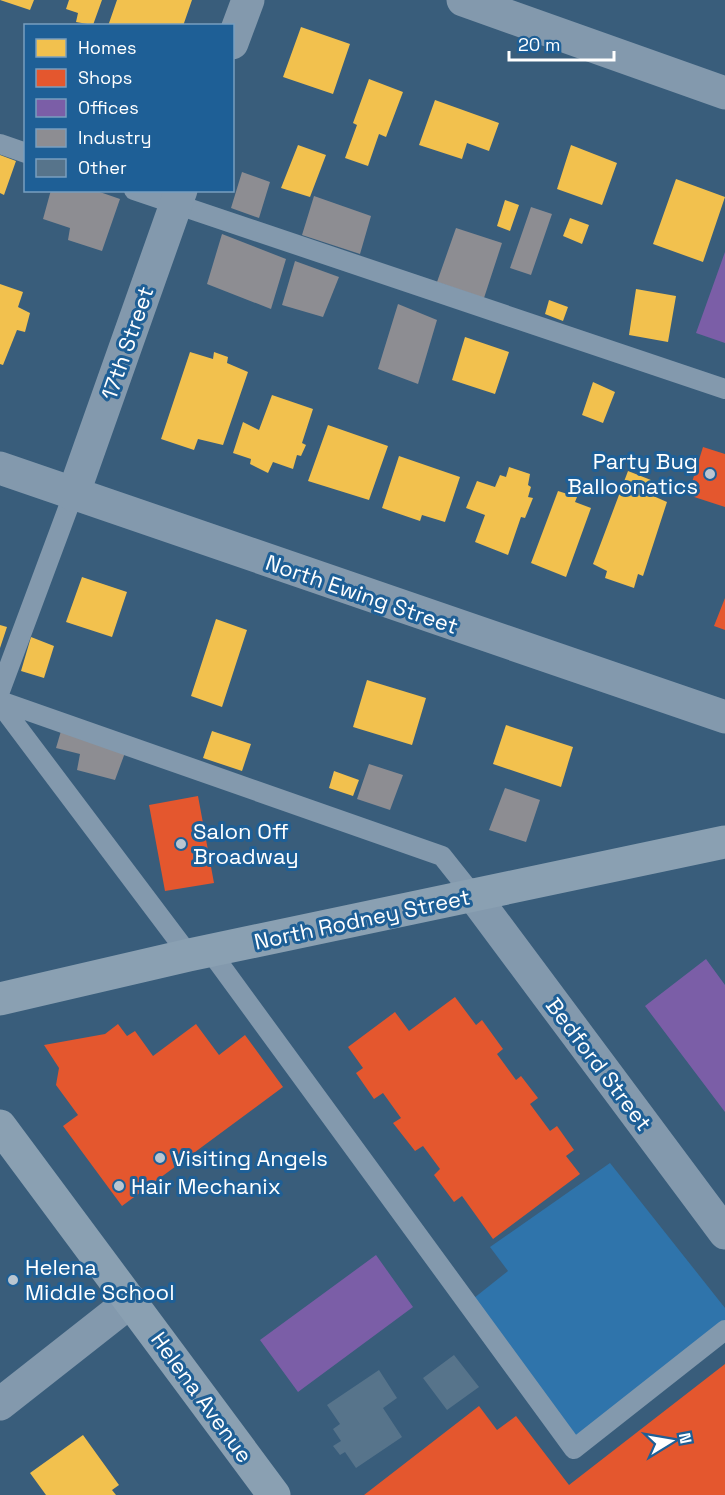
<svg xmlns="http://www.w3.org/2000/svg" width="725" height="1495" viewBox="0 0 725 1495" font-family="'Space Grotesk',sans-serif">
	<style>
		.green { fill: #2f74ab }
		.homes { fill: #f2c14e }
		.shops { fill: #e4572e }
		.offices { fill: #7b5ea7 }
		.industry { fill: #8d8d92 }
		.building { fill: #57748b }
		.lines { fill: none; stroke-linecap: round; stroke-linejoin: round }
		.lane { stroke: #8399ad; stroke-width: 20 }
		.street { stroke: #8399ad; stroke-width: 33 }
		.secondary { stroke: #8aa0b2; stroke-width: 33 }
		.poi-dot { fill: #bac6d1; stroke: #1e5f96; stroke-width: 2 }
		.labels { text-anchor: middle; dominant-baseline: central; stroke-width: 6; stroke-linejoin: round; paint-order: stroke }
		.street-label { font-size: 22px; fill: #fff; stroke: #1e5f96 }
		.poi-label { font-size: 22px; fill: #fff; stroke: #1e5f96; text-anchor: start }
	</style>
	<rect width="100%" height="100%" fill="#395d7b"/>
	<path class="green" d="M610,1163L725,1308V1321L576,1436L474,1298L508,1271L490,1247Z"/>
	<path class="homes" d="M0,0H34L30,10Z
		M69,0H102L93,25L76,22L78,13L66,9Z
		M117,0H192L183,26H108Z
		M301,27L350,44L333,94L283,77Z
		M369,79L403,92L386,137L379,134L368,166L345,158L357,125L353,123Z
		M435,100L499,123L489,151L467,143L462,159L419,145Z
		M298,145L326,155L310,197L281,188Z
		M571,145L617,163L602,205L557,189Z
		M0,155L16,161L4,195L0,193Z
		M676,179L725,197L703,262L653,244Z
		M505,200L519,205L510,231L497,226Z
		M570,218L589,225L582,244L563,236Z
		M0,284L23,292L18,307L30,313L25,332L17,330L3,365L0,364Z
		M636,289L676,296L668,342L629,335Z
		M549,300L568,307L563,321L545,314Z
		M465,337L509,352L495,394L452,380Z
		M190,352L213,359L214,352L228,357L227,363L248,372L223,445L198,439L194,450L161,439Z
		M593,382L615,392L603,423L582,415Z
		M272,395L313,409L302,443L306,445L301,456L297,455L293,469L273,462L268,473L250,464L251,459L233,453L243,422L259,430Z
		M328,425L388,446L369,500L308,481Z
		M399,456L460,477L445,522L422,515L420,521L382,508Z
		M509,467L530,474L528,485L531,487L528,497L533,498L525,518L521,517L508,555L475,542L485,515L466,508L477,481L495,487L500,475L506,477Z
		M628,471L656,482L651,495L667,502L643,576L638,574L634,588L605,578L607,571L593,564Z
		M558,491L577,497L575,502L591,508L566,577L531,563Z
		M82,577L127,592L112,637L66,622Z
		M216,619L247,630L222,707L191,696Z
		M0,625L7,627L0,648Z
		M31,637L54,646L44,678L21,671Z
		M367,680L426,698L412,745L353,727Z
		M506,725L573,747L561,787L493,764Z
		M212,731L251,744L242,771L203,758Z
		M334,771L359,780L353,796L329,788Z
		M83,1435L119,1485L112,1490L116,1495H46L30,1473Z"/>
	<path class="shops" d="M703,447L725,454V507L688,495Z
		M725,598V630L714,626Z
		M198,796L214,883L165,891L149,805Z
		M455,997L476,1025L482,1020L503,1049L497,1054L516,1080L521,1076L538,1098L530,1104L550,1131L557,1126L574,1150L566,1156L580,1174L493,1239L462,1196L454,1202L434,1175L440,1169L423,1146L415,1151L393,1123L401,1118L383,1093L374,1099L356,1073L363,1068L348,1047L395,1012L409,1031Z
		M118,1024L127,1036L135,1031L153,1056L196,1024L219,1055L245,1035L283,1087L122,1206L63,1126L78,1115L56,1085L59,1068L44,1045L105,1034Z
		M725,1364V1495H364L479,1406L497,1430L516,1416L569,1485Z"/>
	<path class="offices" d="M725,252V343L696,333Z
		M706,959L725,985V1112L645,1006Z
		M376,1255L413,1307L298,1392L260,1340Z"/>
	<path class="industry" d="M242,172L270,182L259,218L231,208Z
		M51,190H94L120,199L102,251L68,240L70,228L43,219Z
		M314,196L371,216L360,254L302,235Z
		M531,207L552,214L531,275L510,268Z
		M456,228L502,243L484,298L437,282Z
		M222,234L286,259L271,309L207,284Z
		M295,261L339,277L323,317L282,305Z
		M398,304L437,320L418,384L378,369Z
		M61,731L126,750L115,780L77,770L80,754L56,748Z
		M369,764L403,775L390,810L357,799Z
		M505,788L540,800L526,842L489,830Z"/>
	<path class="building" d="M454,1355L479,1387L447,1410L423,1378Z
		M379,1370L397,1398L383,1408L402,1437L356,1468L345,1452L340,1455L333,1446L341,1441L333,1429L340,1424L327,1405Z"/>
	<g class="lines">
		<path class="lane" d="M0,144L26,153
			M134,190L725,389
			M0,691L73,495
			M0,701L442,856L473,895
			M0,704L189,955
			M210,951L574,1449L725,1330"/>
		<path class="street" d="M463,0L725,93
			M232,43L248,0
			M0,468L725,717
			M73,495L181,190
			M473,895L725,1233
			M0,1404L131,1301"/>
		<path class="secondary" d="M0,999L189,955L725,842
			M0,1126L274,1495"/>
	</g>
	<g class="poi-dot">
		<circle cx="710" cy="474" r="6"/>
		<circle cx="181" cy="844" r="6"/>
		<circle cx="160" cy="1158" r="6"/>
		<circle cx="119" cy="1186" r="6"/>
		<circle cx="13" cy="1280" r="6"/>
	</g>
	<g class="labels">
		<g class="street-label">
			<text transform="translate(127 343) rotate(-71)">17th Street</text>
			<text transform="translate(362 594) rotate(19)">North Ewing Street</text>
			<text transform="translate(362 919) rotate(-12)">North Rodney Street</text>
			<text transform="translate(599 1064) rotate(53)">Bedford Street</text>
			<text transform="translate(202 1397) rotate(54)">Helena Avenue</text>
		</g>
		<g class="poi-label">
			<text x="698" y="461" text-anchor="end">Party Bug<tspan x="698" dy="25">Balloonatics</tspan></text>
			<text x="193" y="831">Salon Off<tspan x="193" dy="25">Broadway</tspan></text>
			<text x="172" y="1158">Visiting Angels</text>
			<text x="131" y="1186">Hair Mechanix</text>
			<text x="25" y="1267">Helena<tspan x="25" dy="25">Middle School</tspan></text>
		</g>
	</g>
	<rect x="24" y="24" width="210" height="168" fill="#1e5f96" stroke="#789fc0" stroke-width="1.5"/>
	<rect x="36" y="39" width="30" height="18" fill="#f2c14e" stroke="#789fc0" stroke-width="1.5"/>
	<text x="78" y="54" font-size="18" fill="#ffffff">Homes</text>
	<rect x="36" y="69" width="30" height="18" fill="#e4572e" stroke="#789fc0" stroke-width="1.5"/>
	<text x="78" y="84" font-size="18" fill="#ffffff">Shops</text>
	<rect x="36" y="99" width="30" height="18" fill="#7b5ea7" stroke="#789fc0" stroke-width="1.5"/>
	<text x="78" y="114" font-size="18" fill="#ffffff">Offices</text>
	<rect x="36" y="129" width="30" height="18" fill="#8d8d92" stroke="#789fc0" stroke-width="1.5"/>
	<text x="78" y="144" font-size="18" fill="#ffffff">Industry</text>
	<rect x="36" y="159" width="30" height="18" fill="#57748b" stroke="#789fc0" stroke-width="1.5"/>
	<text x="78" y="174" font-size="18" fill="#ffffff">Other</text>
	<g transform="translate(671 1441) rotate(79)" stroke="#1e5f96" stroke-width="4.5" paint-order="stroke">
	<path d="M0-4.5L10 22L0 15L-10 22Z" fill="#ffffff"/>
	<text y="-9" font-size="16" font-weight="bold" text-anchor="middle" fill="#ffffff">N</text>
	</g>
	<path d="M509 51v9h105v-9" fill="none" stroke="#ffffff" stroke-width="3"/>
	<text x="518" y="51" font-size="18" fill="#ffffff" stroke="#1e5f96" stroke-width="4.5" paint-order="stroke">20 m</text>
</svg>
